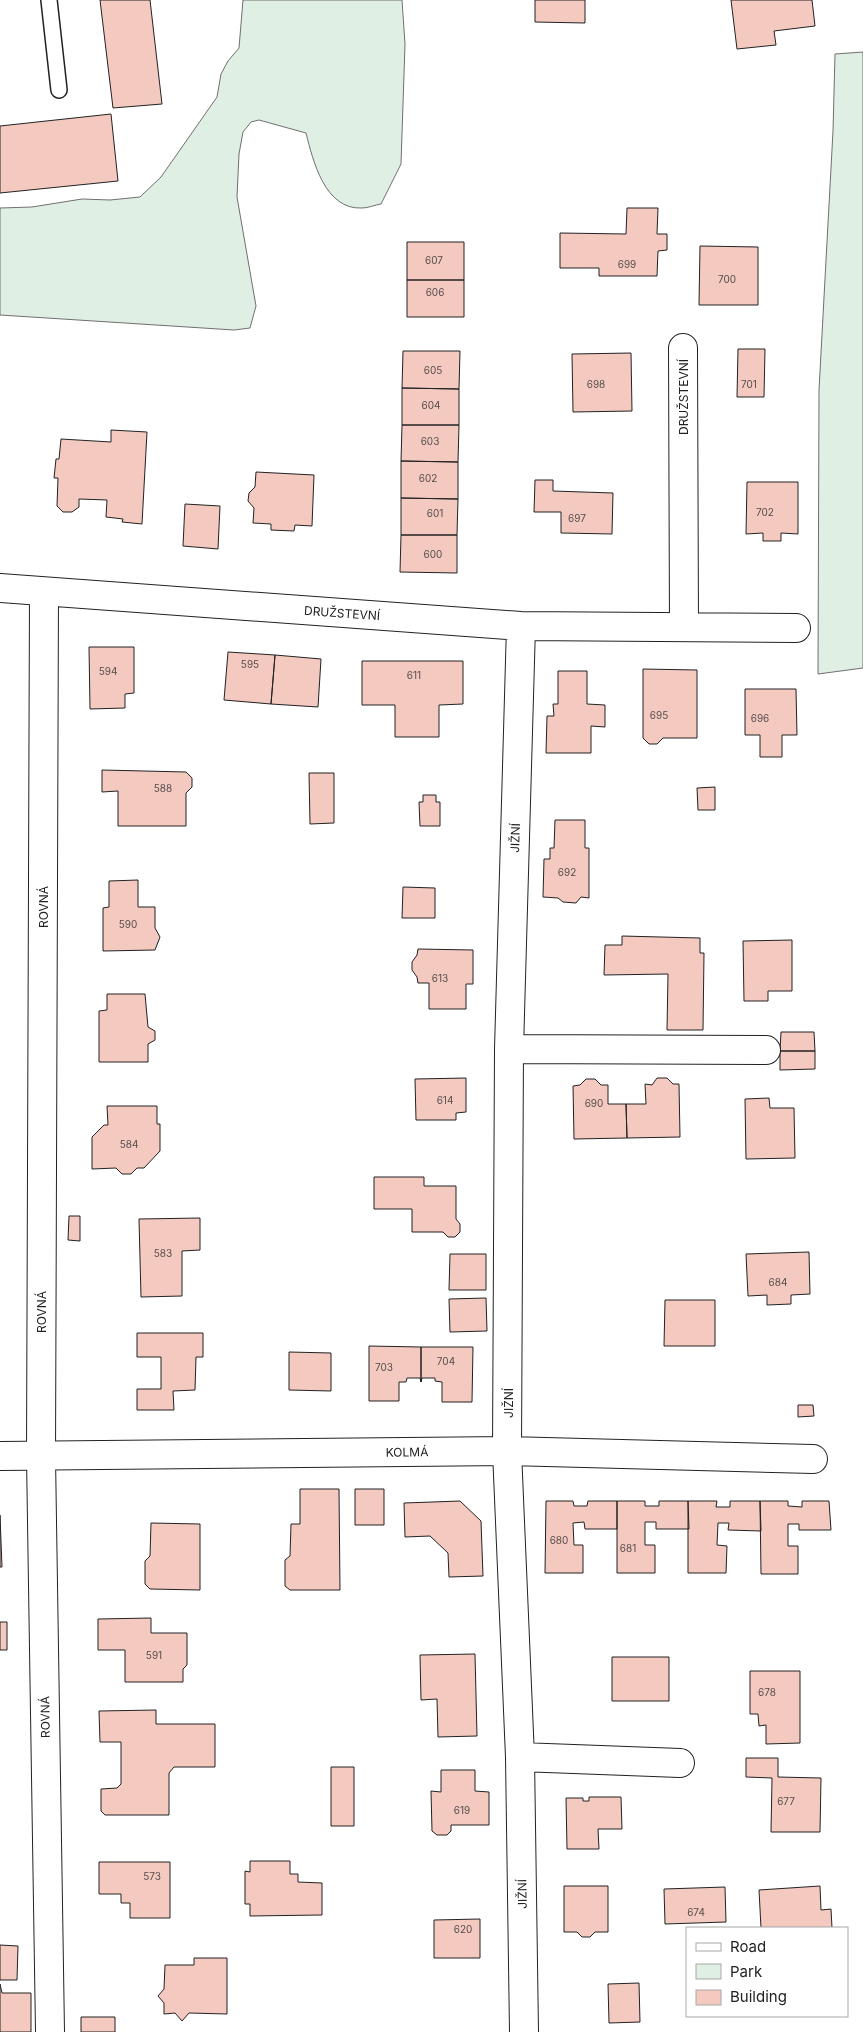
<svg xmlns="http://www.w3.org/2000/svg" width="863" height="2032" viewBox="0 0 863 2032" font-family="Inter,sans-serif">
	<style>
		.green { fill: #e0efe3; stroke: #6f6f6f }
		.building { fill: #f3c9c0; stroke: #222 }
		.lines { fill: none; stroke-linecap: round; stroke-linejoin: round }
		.service-casing { stroke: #222; stroke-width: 18 }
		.minor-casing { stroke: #222; stroke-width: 30 }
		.service { stroke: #fff; stroke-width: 15 }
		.minor { stroke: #fff; stroke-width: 28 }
		.labels { text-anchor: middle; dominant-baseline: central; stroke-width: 4; stroke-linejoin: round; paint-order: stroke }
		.number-label { font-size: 10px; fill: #564c4a }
		.street-label { font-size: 12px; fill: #222; stroke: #fff }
	</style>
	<rect width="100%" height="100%" fill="#fff"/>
	<path class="green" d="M243,0H402L405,44L401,164L381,204C375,205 368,208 362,208C325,210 313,161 306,133L259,120L251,122L243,132L239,154L237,197L256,306L250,328L234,330L0,315V208L32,207L82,199L110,200L140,197L161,177L217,97L221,74L228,61L239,48Z
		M863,52V668L818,674L819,390L833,131L835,54Z"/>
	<path class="building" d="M100,0H150L162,104L113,108Z
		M535,0H585V23L535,22Z
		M731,0H812L815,26L774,31L776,45L737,49Z
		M111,114L118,181L0,193V126Z
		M627,208H658L657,234H667V250L658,251L657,276H599V268H560V233L626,234Z
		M407,242H464V280H407Z
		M700,246L758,247V305H699Z
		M407,280H464V317H407Z
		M738,349H765L764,397H737Z
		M403,351H460L459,389L402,388Z
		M631,353L632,411L573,412L572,354Z
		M402,388L459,389V425H402Z
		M402,425H459L458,462L401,461Z
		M111,430L147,432L142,524L122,522L123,519L106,517L107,500L79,499V507L72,512H63L57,506L58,478H54L56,459H59L61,439L111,442Z
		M401,461L458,462V499L401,498Z
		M256,472L314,475L312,526L295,525L294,531L271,530V524L253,523L254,508L248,501L249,493L255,487Z
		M535,480H553V491L613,493L612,534L561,533V512H534Z
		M747,482H798V534L781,533V541H763V533L746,534Z
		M401,498L458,499L457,535H401Z
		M185,504L220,506L218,549L183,546Z
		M401,535H457V573L400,572Z
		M89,647H134V693L125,694V708L90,709Z
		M228,652L275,655L271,704L224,700Z
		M275,655L321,659L318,707L271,704Z
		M362,661H463V704L439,705V737H395V705H362Z
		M643,669L697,670V738H663L657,744H649L643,738Z
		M558,671H587V704L605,705V727L591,726V753H546L547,716H554L553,704H558Z
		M745,689H796L797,735H782V757H760V735H745Z
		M102,770L186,772L192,778V787L186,793V826H118V791L102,792Z
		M309,773H334V823L310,824Z
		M715,787V810H698L697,788Z
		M423,795H436V802H440V826H420L419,802H423Z
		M555,820H585V848H589V898L581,897L576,903L563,902L558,898L543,897L544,859H550V848H554Z
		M138,880V907H155V928L160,937L155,950L103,951V908L109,907V881Z
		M403,887L435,888V918H402Z
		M622,936L700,938V953H704L703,1030H667L668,974L604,975L605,945H622Z
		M792,940V991H768V1001H744L743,941Z
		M418,949L473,950V984H466V1009H429V983H418L417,977L412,970V962L417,955Z
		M107,994H145L148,1027L155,1031V1040L148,1044V1062H99V1011L107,1010Z
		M781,1032H814L815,1051H780Z
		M780,1051H815V1069L780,1070Z
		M466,1078V1112L456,1113V1120H416L415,1079Z
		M657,1078H667L673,1084H679L680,1137L627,1138L626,1104H646L645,1084L652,1085Z
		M586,1079H595L601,1085H608V1104H626L627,1138L574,1139L573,1086L580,1085Z
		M769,1098L770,1108H794L795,1158L746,1159L745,1099Z
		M107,1106H157V1124H160V1151L144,1168H137L131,1174H122L116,1168L92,1169V1137L104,1125H108Z
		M374,1177H424V1186H456V1219L460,1224V1232L455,1237H448L443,1232H412V1209H374Z
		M69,1216H80V1241L68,1240Z
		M200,1218V1250L182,1251V1296L141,1297L139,1219Z
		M809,1252L810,1294L791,1295V1304L767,1305V1295L748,1296L746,1254Z
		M450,1254H486V1290H449Z
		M486,1298L487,1331L450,1332L449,1299Z
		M665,1300H715V1346H664Z
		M137,1333H203V1357H196L195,1390L173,1391L174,1410H137V1389H161V1357H137Z
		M369,1346L421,1347V1382L420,1378H407L406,1382H399V1401H369Z
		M421,1347H473L472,1402H442V1382L435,1381V1378H422L421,1382Z
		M289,1352L331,1353V1391L289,1390Z
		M798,1405H813L814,1416L798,1417Z
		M300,1489H339L340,1590H290L285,1586V1560L290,1556L291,1524H300Z
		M355,1489H384V1525H355Z
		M460,1501L481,1521L483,1576L449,1577L448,1553L430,1536L405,1537L404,1503Z
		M546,1501H573L574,1506H587L588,1501H617V1529H585L584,1522L573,1523L574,1545H583V1573H545Z
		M617,1501H645V1506H659V1501H688L689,1529H656V1522H645V1545H655V1573H617Z
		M688,1501H717L716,1507H730V1501H760L761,1531L728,1530L729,1523H718L717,1545L727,1546L726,1573H688Z
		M760,1501H788V1506L802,1507V1501H829L831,1530H799V1524H788V1546H798V1574H761Z
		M0,1515L2,1567H0Z
		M151,1523L200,1524V1590L150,1589L145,1584V1561L150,1556Z
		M151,1618V1633H187V1665L183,1669V1682H125V1650H98V1619Z
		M0,1622H7V1650H0Z
		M475,1654L477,1736L438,1737L437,1699L421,1700L420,1655Z
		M612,1657H669V1701H612Z
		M750,1671H800V1743L766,1744V1725L759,1726L758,1714H750Z
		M156,1710V1724H215V1767H174L169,1773V1815H105L101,1811V1789L117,1788L121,1784V1742H100L99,1711Z
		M746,1758H778V1777L821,1778L820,1832H771L772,1778L746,1777Z
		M331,1767H354V1826H331Z
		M441,1770H475V1791L489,1792V1825H451V1831L447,1835H437L432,1831L431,1791L441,1792Z
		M589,1797H621L622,1829H598L599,1849H567L566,1798H583V1801H589Z
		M250,1861H290V1874H298V1882L322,1883V1915L250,1916V1904H245V1871L250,1872Z
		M99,1862H170V1918H130V1903H121V1894H99Z
		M564,1886H608V1932H595L590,1937H582L577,1932H564Z
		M820,1886L821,1910L831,1909L832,1928H761L759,1890Z
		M725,1887L726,1922L665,1924L664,1889Z
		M480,1919V1958H434V1920Z
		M0,1945L18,1946L17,1980H0Z
		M194,1958H227V2014L189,2013L182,2021L175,2013L164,2014V2003L158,1996L164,1989L165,1965H194Z
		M639,1983L640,2022L609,2023L608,1984Z
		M0,1984L2,1993H31V2032H0Z
		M81,2017H115V2032H81Z"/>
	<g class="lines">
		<defs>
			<path id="service" d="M49,0L59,90"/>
			<path id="minor" d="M683,348L684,627
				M0,588L521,626L796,628
				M44,592L41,1457L50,2032
				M521,626L509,1049L507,1451L520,1757L524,2032
				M509,1049L766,1050
				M0,1456L507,1451L813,1459
				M520,1757L680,1763"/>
		</defs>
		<use href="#service" class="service-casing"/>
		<use href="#minor" class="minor-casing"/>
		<use href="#service" class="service"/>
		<use href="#minor" class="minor"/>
	</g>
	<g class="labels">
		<g class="number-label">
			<text x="434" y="260">607</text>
			<text x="627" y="264">699</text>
			<text x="727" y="279">700</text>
			<text x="435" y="292">606</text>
			<text x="433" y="370">605</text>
			<text x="596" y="384">698</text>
			<text x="749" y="384">701</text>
			<text x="431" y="405">604</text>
			<text x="430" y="441">603</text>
			<text x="428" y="478">602</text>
			<text x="765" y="512">702</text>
			<text x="435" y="513">601</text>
			<text x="577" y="518">697</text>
			<text x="433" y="554">600</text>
			<text x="250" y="664">595</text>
			<text x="108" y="671">594</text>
			<text x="414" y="675">611</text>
			<text x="659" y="715">695</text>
			<text x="760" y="718">696</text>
			<text x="163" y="788">588</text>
			<text x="567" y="872">692</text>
			<text x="128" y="924">590</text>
			<text x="440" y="978">613</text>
			<text x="445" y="1100">614</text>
			<text x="594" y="1103">690</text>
			<text x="129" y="1144">584</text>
			<text x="163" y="1253">583</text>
			<text x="778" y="1282">684</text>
			<text x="446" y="1361">704</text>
			<text x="384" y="1367">703</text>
			<text x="559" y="1540">680</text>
			<text x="628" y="1548">681</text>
			<text x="154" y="1655">591</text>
			<text x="767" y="1692">678</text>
			<text x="786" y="1801">677</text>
			<text x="462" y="1810">619</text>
			<text x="152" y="1876">573</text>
			<text x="696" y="1912">674</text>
			<text x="463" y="1929">620</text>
		</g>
		<g class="street-label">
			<text transform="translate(683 397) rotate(-90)">DRUŽSTEVNÍ</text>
			<text transform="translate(342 613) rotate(4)">DRUŽSTEVNÍ</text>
			<text transform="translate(515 838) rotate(-88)">JIŽNÍ</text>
			<text transform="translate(43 907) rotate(-90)">ROVNÁ</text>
			<text transform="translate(41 1312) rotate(-90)">ROVNÁ</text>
			<text transform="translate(508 1403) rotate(-90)">JIŽNÍ</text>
			<text transform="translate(407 1452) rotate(-1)">KOLMÁ</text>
			<text transform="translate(45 1717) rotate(-91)">ROVNÁ</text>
			<text transform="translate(522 1894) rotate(-91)">JIŽNÍ</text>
		</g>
	</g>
	<rect x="686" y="1927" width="162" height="90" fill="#ffffff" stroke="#a7a7a7"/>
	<rect x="696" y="1943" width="25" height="8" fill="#ffffff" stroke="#a7a7a7"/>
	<text x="730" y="1952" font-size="15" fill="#222222">Road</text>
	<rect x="696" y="1964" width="25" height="15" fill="#e0efe3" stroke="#a7a7a7"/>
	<text x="730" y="1977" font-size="15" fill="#222222">Park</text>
	<rect x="696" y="1990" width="25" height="15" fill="#f3c9c0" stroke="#a7a7a7"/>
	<text x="730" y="2002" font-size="15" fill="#222222">Building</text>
</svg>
